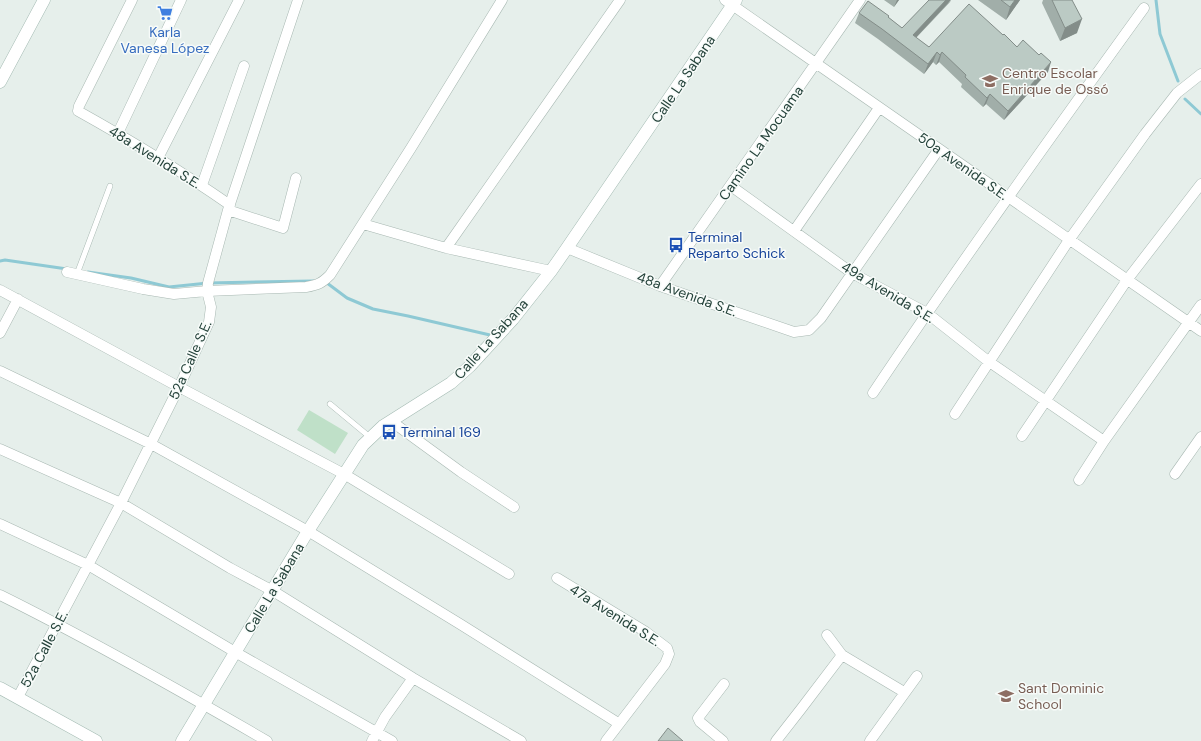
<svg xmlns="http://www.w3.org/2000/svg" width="1201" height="741" viewBox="0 0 1201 741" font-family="'DM Sans',sans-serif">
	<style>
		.pitch { fill: #bfe0c8 }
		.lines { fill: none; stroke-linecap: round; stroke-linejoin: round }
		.stream { stroke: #8ec9d4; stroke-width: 3 }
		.lane-casing { stroke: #a8b8b2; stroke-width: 6 }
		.street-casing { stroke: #a8b8b2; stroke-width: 11 }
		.secondary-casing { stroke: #a4bbb3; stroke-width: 13 }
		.lane { stroke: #fff; stroke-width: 5 }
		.street { stroke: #fff; stroke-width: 10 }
		.secondary { stroke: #fff; stroke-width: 12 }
		.wall { fill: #a1aea9 }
		.shaded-wall { fill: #838d89 }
		.building { fill: #bbcac4; stroke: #838d89 }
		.labels { text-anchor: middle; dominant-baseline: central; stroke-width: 3; stroke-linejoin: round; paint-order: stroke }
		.shop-label { font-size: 14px; fill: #366cbe; stroke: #f7fbf9 }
		.education-label { font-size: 14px; fill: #785e54; stroke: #f7fbf9; text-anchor: start }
		.street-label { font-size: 14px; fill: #24423a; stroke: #f7fbf9 }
		.transit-label { font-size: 14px; fill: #164399; stroke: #f7fbf9; text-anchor: start }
	</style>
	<rect width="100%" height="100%" fill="#e6efeb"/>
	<path class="pitch" d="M309,410L348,433L335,454L297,430Z"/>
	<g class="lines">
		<path class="stream" d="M1156,0L1160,34L1178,81
			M1185,99L1201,114
			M0,261L5,260L67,269
			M88,272L131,278L169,287L208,283L313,281
			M327,283L347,298L373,309L408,316L490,335"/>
		<defs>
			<path id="lane" d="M77,274L110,186
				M330,404L371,438"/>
			<path id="street" d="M132,0L79,106L78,111C130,140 181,171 230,205
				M725,0L1201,331
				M118,133L181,0
				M158,158L239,0
				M202,185L244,66
				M731,186L852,273L927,313L988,361L1104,441
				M228,210L283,228L296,178
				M363,224L446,248L551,271
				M794,231L879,108
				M446,248L620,0
				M567,248L660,286L794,332L809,330L821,318L939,149
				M67,272L143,289L174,294L207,291L306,287C318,285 322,283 330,275L411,148L502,0
				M660,286L860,0
				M0,290L179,387L344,474L509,574
				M0,333L18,299
				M0,371L151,444L308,531L460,624L618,723
				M873,393C960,263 1052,135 1144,8
				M955,414L1069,240L1145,134L1177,93L1201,74
				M391,421L461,472L514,507
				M1022,436L1127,280L1201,184
				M0,449L121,503L230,568L273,591L413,678L521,741
				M1175,474L1201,437
				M1079,480L1104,441L1201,305
				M0,524L88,565L235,652L392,741
				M557,578L646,632L667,648L669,654L665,664L606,741
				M0,595C91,640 179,690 267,741
				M827,635L842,655L904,692
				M18,697L121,503L179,387L209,322L211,307L207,291L208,283L228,210L298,0
				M372,741L385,717L413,678
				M723,741L700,722L698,718L724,684
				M776,741L801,709L842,655
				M870,741L917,676"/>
			<path id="secondary" d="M0,82L44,0
				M0,688L96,741
				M182,741L308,531L363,445L383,426L451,383L470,366L513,319L551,271L567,248L736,0"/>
		</defs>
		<use href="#lane" class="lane-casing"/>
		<use href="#street" class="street-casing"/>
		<use href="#secondary" class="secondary-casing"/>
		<use href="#lane" class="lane"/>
		<use href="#street" class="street"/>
		<use href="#secondary" class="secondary"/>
	</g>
	<path class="wall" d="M884,0H899L894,7Z
		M978,0H1020L1006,20Z
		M1043,0H1072L1077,33L1060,41L1042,3Z
		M951,1L916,38L929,47L1003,35L1048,72L1004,120L986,104L983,107L961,87L962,84L939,62L936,65L933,62L924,74L878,39L855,23L859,13L889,16V18L902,28Z"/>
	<path class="shaded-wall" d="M897,0H899L894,7Z
		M946,0H951L909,45L913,35Z
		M1015,0H1020L1006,20L1010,7Z
		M1082,19L1077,33L1060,41L1065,28Z
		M937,52L933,62L924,74L928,64Z
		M942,52L939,62L936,65L940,55Z
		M1051,62L1048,72L1004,120L1008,111Z
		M990,94L986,104L983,107L987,98Z"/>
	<path class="building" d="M929,0H946L913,35L929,47L969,4L1003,35L1004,34L1017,47L1023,40L1039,55L1041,53L1051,62L1008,111L990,94L987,98L965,77L966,75L942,52L940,55L937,52L928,64L882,29L859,13L868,1L889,16L888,17L902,28Z
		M1001,0H1015L1010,7Z
		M1052,0H1072L1082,19L1065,28Z
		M668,728L683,741H658Z"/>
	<defs>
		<symbol id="supermarket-bare" viewBox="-9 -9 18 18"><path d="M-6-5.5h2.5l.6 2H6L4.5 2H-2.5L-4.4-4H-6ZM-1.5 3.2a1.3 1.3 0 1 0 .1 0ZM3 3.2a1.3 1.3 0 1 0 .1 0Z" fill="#3f7fe0" stroke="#f7fbf9" stroke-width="2.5" paint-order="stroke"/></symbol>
		<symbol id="school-bare" viewBox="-9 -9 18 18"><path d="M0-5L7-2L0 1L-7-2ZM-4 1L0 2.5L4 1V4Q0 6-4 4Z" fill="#8d6e63" stroke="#f7fbf9" stroke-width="2.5" paint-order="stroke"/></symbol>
		<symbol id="bus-bare" viewBox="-9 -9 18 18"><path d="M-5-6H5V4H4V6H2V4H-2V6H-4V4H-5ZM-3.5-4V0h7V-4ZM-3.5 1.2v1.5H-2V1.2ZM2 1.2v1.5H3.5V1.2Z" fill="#1a4fb4" stroke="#f7fbf9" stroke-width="2.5" paint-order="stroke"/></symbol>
	</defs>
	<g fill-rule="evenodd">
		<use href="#supermarket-bare" x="154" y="2" width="22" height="22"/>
		<use href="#school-bare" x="979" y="70" width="22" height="22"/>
		<use href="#bus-bare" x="665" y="234" width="22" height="22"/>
		<use href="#bus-bare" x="378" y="421" width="22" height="22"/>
		<use href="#school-bare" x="995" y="685" width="22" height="22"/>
	</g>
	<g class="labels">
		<g class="shop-label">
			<text x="165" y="32">Karla<tspan x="165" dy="16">Vanesa López</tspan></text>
		</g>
		<g class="education-label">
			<text x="1002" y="73">Centro Escolar<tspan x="1002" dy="16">Enrique de Ossó</tspan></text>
			<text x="1018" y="688">Sant Dominic<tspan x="1018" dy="16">School</tspan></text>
		</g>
		<g class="street-label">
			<text transform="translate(683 79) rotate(-56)">Calle La Sabana</text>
			<text transform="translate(761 143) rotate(-55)">Camino La Mocuama</text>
			<text transform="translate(155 157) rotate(32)">48a Avenida S.E.</text>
			<text transform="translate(963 166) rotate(35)">50a Avenida S.E.</text>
			<text transform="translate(888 292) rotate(31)">49a Avenida S.E.</text>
			<text transform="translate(687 294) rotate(20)">48a Avenida S.E.</text>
			<text transform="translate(491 339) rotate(-48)">Calle La Sabana</text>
			<text transform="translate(190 360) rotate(-66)">52a Calle S.E.</text>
			<text transform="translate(274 588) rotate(-59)">Calle La Sabana</text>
			<text transform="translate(615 615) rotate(32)">47a Avenida S.E.</text>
			<text transform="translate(44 649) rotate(-62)">52a Calle S.E.</text>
		</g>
		<g class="transit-label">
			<text x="688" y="237">Terminal<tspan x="688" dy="16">Reparto Schick</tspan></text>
			<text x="401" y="432">Terminal 169</text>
		</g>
	</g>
</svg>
